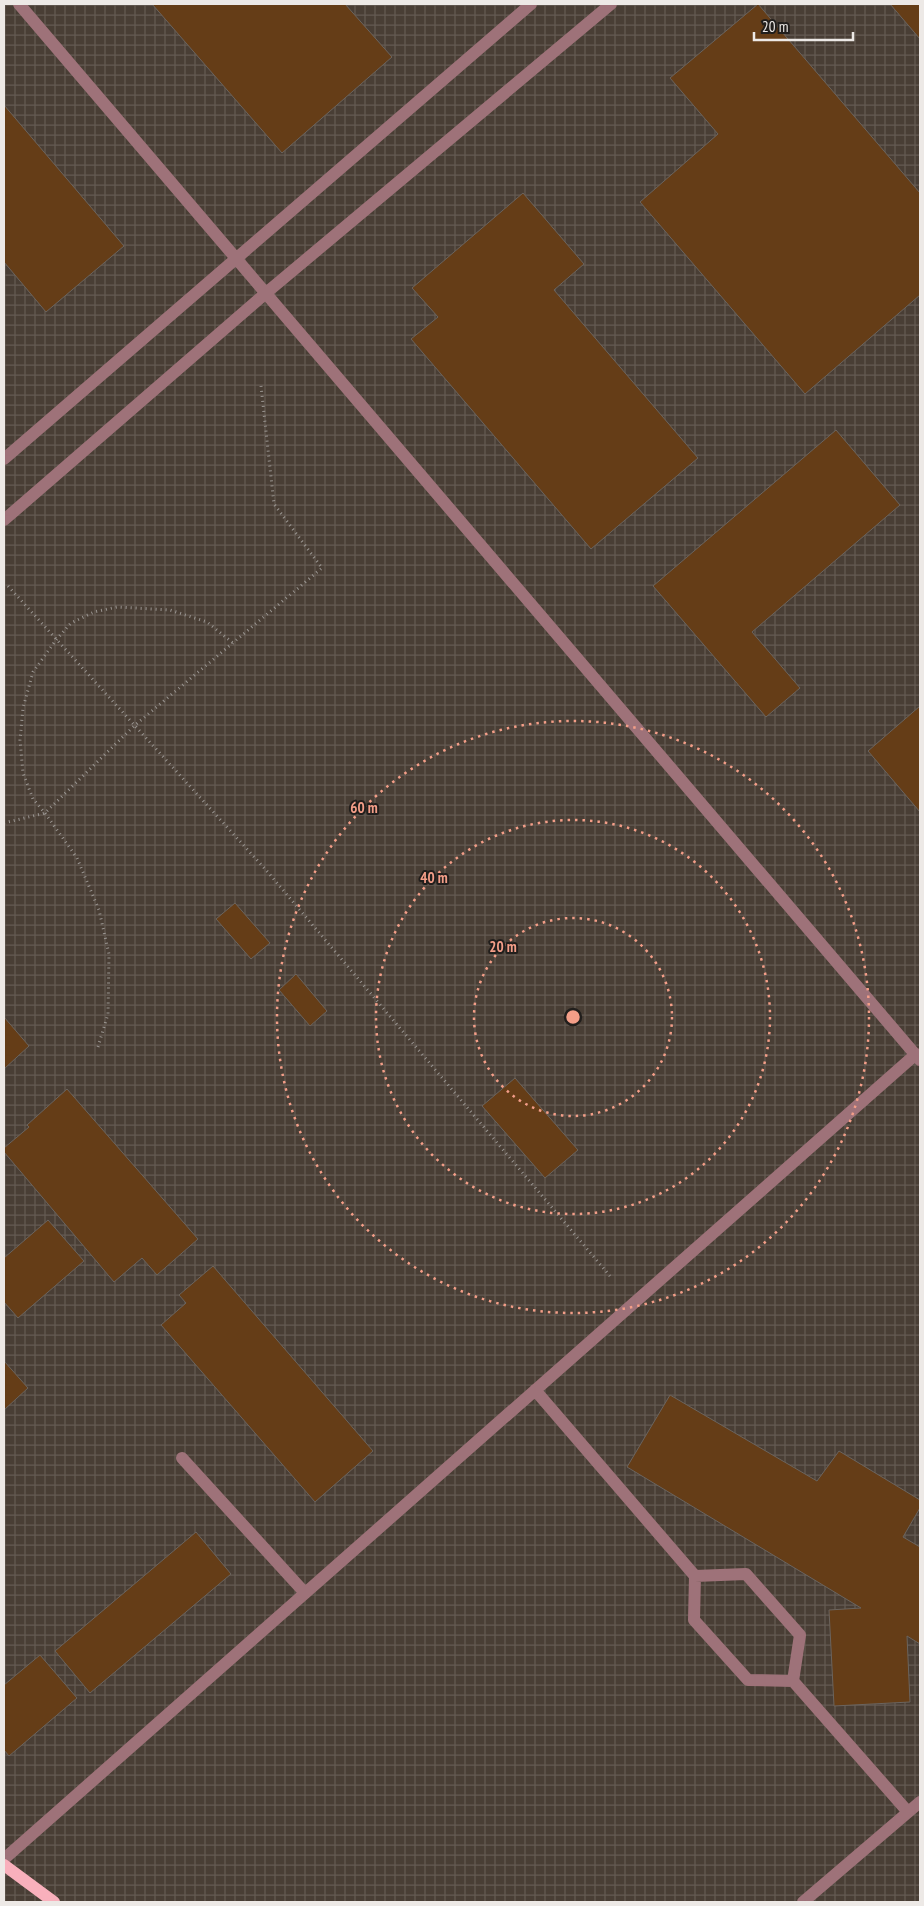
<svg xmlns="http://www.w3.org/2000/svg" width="924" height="1906" viewBox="0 0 924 1906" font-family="'PT Sans Narrow',sans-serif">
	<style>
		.industrial { fill: url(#industrial-grid) }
		.building { fill: #653d17; stroke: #6b645e }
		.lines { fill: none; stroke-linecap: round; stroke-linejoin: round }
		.path { stroke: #9a9591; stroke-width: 3; stroke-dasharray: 1 4; stroke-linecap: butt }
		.minor { stroke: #9e7279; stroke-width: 12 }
		.major { stroke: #f9b0bc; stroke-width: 12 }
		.ring { fill: none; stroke: #f49e88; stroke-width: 2.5; stroke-dasharray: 2.5 5 }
		.centre { fill: #f49e88; stroke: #211e1c; stroke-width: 2.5 }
		.ring-label { font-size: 15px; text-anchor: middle; font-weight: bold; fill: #f49e88; stroke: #211e1c; stroke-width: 4; stroke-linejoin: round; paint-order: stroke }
	</style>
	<defs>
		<pattern id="industrial-grid" width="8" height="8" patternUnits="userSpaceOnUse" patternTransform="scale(1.25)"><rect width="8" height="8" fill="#493e35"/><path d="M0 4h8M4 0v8" fill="none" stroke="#645a52"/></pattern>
	</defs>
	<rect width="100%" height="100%" fill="#3c3631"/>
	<path class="industrial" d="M4,4H920V1902H4Z"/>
	<path class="building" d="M152,4H345L392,57L282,153Z
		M758,4L920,193V295L805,394L640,202L718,134L670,78Z
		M890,4H920V39Z
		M4,105L124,246L46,312L4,262Z
		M523,193L584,264L554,290L698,458L591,549L411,339L438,317L412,288Z
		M836,430L900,505L752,632L800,688L766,717L653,586Z
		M920,706V812L868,751Z
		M235,903L270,943L251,959L216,919Z
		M296,974L327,1011L310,1026L279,990Z
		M4,1017L29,1046L4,1069Z
		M515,1078L578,1150L545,1178L482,1106Z
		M67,1089L198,1239L157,1275L142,1258L114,1282L4,1152V1148L29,1127L27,1125Z
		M48,1220L84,1261L18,1318L4,1302V1258Z
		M213,1266L373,1451L315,1502L161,1325L186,1303L179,1295Z
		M4,1361L28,1388L4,1410Z
		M670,1395L817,1481L839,1451L920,1500V1508L903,1537L920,1547V1644L907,1636L910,1702L834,1706L829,1610L861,1608L627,1467Z
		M196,1532L231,1574L90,1693L55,1651Z
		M40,1655L77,1698L9,1756L4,1750V1685Z"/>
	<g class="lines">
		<path class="path" d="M8,586L266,870L610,1276
			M4,823L45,813L134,726L322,568L274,504L261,386
			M98,1047L108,1014L109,954L99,910L77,858L45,813L33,799L23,773L20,740L23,708L33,672L56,640L71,623L94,612L117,607L170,610L207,622L233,643"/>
		<path class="minor" d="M19,4L920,1060
			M4,459L531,4
			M4,520L266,293L611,4
			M535,1390L695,1576L694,1620L748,1680L793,1681L800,1635L746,1574L695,1576
			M182,1458L305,1593
			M793,1681L908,1812
			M4,1859L916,1054
			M803,1902L920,1802"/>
		<path class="major" d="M4,1865L54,1902"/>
	</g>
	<g class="ring">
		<circle cx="573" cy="1017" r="99"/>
		<circle cx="573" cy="1017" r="197"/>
		<circle cx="573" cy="1017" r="296"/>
	</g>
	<circle cx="573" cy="1017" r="8" class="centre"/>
	<g class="ring-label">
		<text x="364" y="813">60 m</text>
		<text x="434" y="883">40 m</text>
		<text x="503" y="952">20 m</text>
	</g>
	<rect width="924" height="1906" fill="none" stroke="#ede9e6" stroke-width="10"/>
	<path d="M754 32v8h99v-8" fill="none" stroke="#ede9e6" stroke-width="2.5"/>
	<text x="762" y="32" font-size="15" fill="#ede9e6" stroke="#211e1c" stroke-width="4" paint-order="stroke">20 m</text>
</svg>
